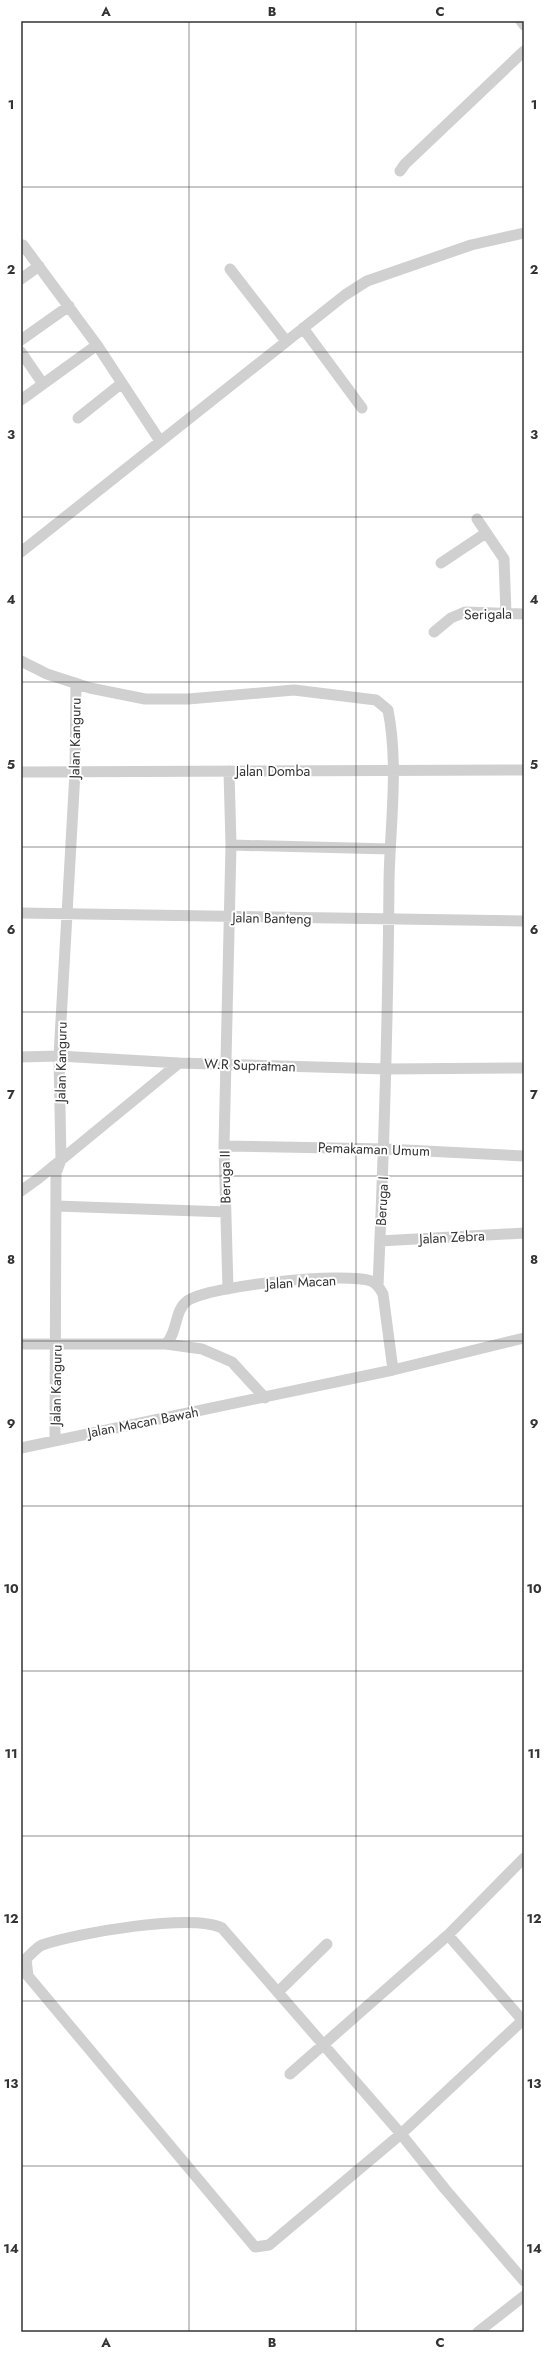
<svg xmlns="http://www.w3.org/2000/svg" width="545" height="2353" viewBox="0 0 545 2353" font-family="Jost,sans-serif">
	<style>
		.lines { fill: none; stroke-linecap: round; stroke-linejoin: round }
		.minor { stroke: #d0d0d0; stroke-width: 11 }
		.grid { fill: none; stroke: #333; stroke-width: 1; stroke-opacity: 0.55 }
		.labels { text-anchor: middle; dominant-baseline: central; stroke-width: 4; stroke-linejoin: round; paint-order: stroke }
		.street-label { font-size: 14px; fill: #333; stroke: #fff }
		.neatline { fill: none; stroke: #333; stroke-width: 1.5 }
		.grid-label { font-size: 13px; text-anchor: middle; font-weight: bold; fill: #333 }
	</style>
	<rect width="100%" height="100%" fill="#fff"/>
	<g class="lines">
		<path class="minor" d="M521,21L524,25
			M400,171L405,164L524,51
			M23,245L97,345L160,441
			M230,269L286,341
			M21,279L39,266
			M303,328L362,408
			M21,340L69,306
			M21,352L43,384
			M21,400L97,345
			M78,418L122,383
			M477,519L504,559L506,614
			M21,552L345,295L367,281L471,245L524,233
			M441,563L486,533
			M434,632L451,618L465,612L524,614
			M21,661L47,674L90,688L145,699H188L294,690L376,700L388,710C399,766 390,825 389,881C388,1016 384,1151 378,1286
			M21,772L524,770
			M231,845L390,849
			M21,913L524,921
			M21,1057L59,1056L179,1063
			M224,1146L385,1149L524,1156
			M21,1191L39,1178L179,1063L387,1069L524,1068
			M56,1206L226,1212
			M380,1241L524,1233
			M228,1289L224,1146L231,845L229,771
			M21,1344H166L202,1349L232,1362L265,1398
			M166,1344C178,1332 174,1311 187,1301C210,1285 345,1272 371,1281C378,1284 380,1289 383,1294L393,1370
			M55,1440L56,1173L61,1160L59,1056L75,772L76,683
			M21,1448L393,1370L524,1338
			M448,1935L524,2022
			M278,1992L327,1944
			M524,2019L401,2134L269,2245L255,2247L28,1976L26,1959C31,1954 36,1948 42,1945C78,1933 190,1913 222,1928L401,2134L445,2189L524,2281
			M290,2074L448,1935L524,1858
			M478,2332L524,2296"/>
	</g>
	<path class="grid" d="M189,21V2332M356,21V2332M21,187H524M21,352H524M21,517H524M21,682H524M21,847H524M21,1012H524M21,1176H524M21,1341H524M21,1506H524M21,1671H524M21,1836H524M21,2001H524M21,2166H524"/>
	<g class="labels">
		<g class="street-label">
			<text transform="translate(488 614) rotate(-1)">Serigala</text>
			<text transform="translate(75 738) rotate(-89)">Jalan Kanguru</text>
			<text x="273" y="771">Jalan Domba</text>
			<text transform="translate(272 918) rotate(1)">Jalan Banteng</text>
			<text transform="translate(61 1062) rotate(-89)">Jalan Kanguru</text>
			<text transform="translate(250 1065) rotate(2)">W.R Supratman</text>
			<text transform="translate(374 1149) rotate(2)">Pemakaman Umum</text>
			<text transform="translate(225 1177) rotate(-91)">Beruga II</text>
			<text transform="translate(382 1201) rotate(-87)">Beruga I</text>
			<text transform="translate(452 1237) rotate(-3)">Jalan Zebra</text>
			<text transform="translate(301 1282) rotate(-3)">Jalan Macan</text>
			<text transform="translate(56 1385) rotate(-89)">Jalan Kanguru</text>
			<text transform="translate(143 1422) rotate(-11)">Jalan Macan Bawah</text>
		</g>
	</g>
	<rect width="545" height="2353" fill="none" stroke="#ffffff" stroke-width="44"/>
	<rect x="22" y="22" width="501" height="2309" class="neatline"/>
	<g class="grid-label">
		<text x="106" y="16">A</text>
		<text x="272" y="16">B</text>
		<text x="440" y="16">C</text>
		<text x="11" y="109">1</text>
		<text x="534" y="109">1</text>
		<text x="11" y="274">2</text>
		<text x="534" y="274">2</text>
		<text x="11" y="439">3</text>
		<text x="534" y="439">3</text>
		<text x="11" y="604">4</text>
		<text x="534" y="604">4</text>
		<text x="11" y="769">5</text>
		<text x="534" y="769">5</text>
		<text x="11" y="934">6</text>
		<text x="534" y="934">6</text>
		<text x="11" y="1099">7</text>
		<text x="534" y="1099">7</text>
		<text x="11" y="1264">8</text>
		<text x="534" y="1264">8</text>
		<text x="11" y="1428">9</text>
		<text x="534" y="1428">9</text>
		<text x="11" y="1593">10</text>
		<text x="534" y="1593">10</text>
		<text x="11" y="1758">11</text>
		<text x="534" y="1758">11</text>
		<text x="11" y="1923">12</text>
		<text x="534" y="1923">12</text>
		<text x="11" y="2088">13</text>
		<text x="534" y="2088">13</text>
		<text x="11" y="2253">14</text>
		<text x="534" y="2253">14</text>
		<text x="106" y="2347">A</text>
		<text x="272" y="2347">B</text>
		<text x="440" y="2347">C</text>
	</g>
</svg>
